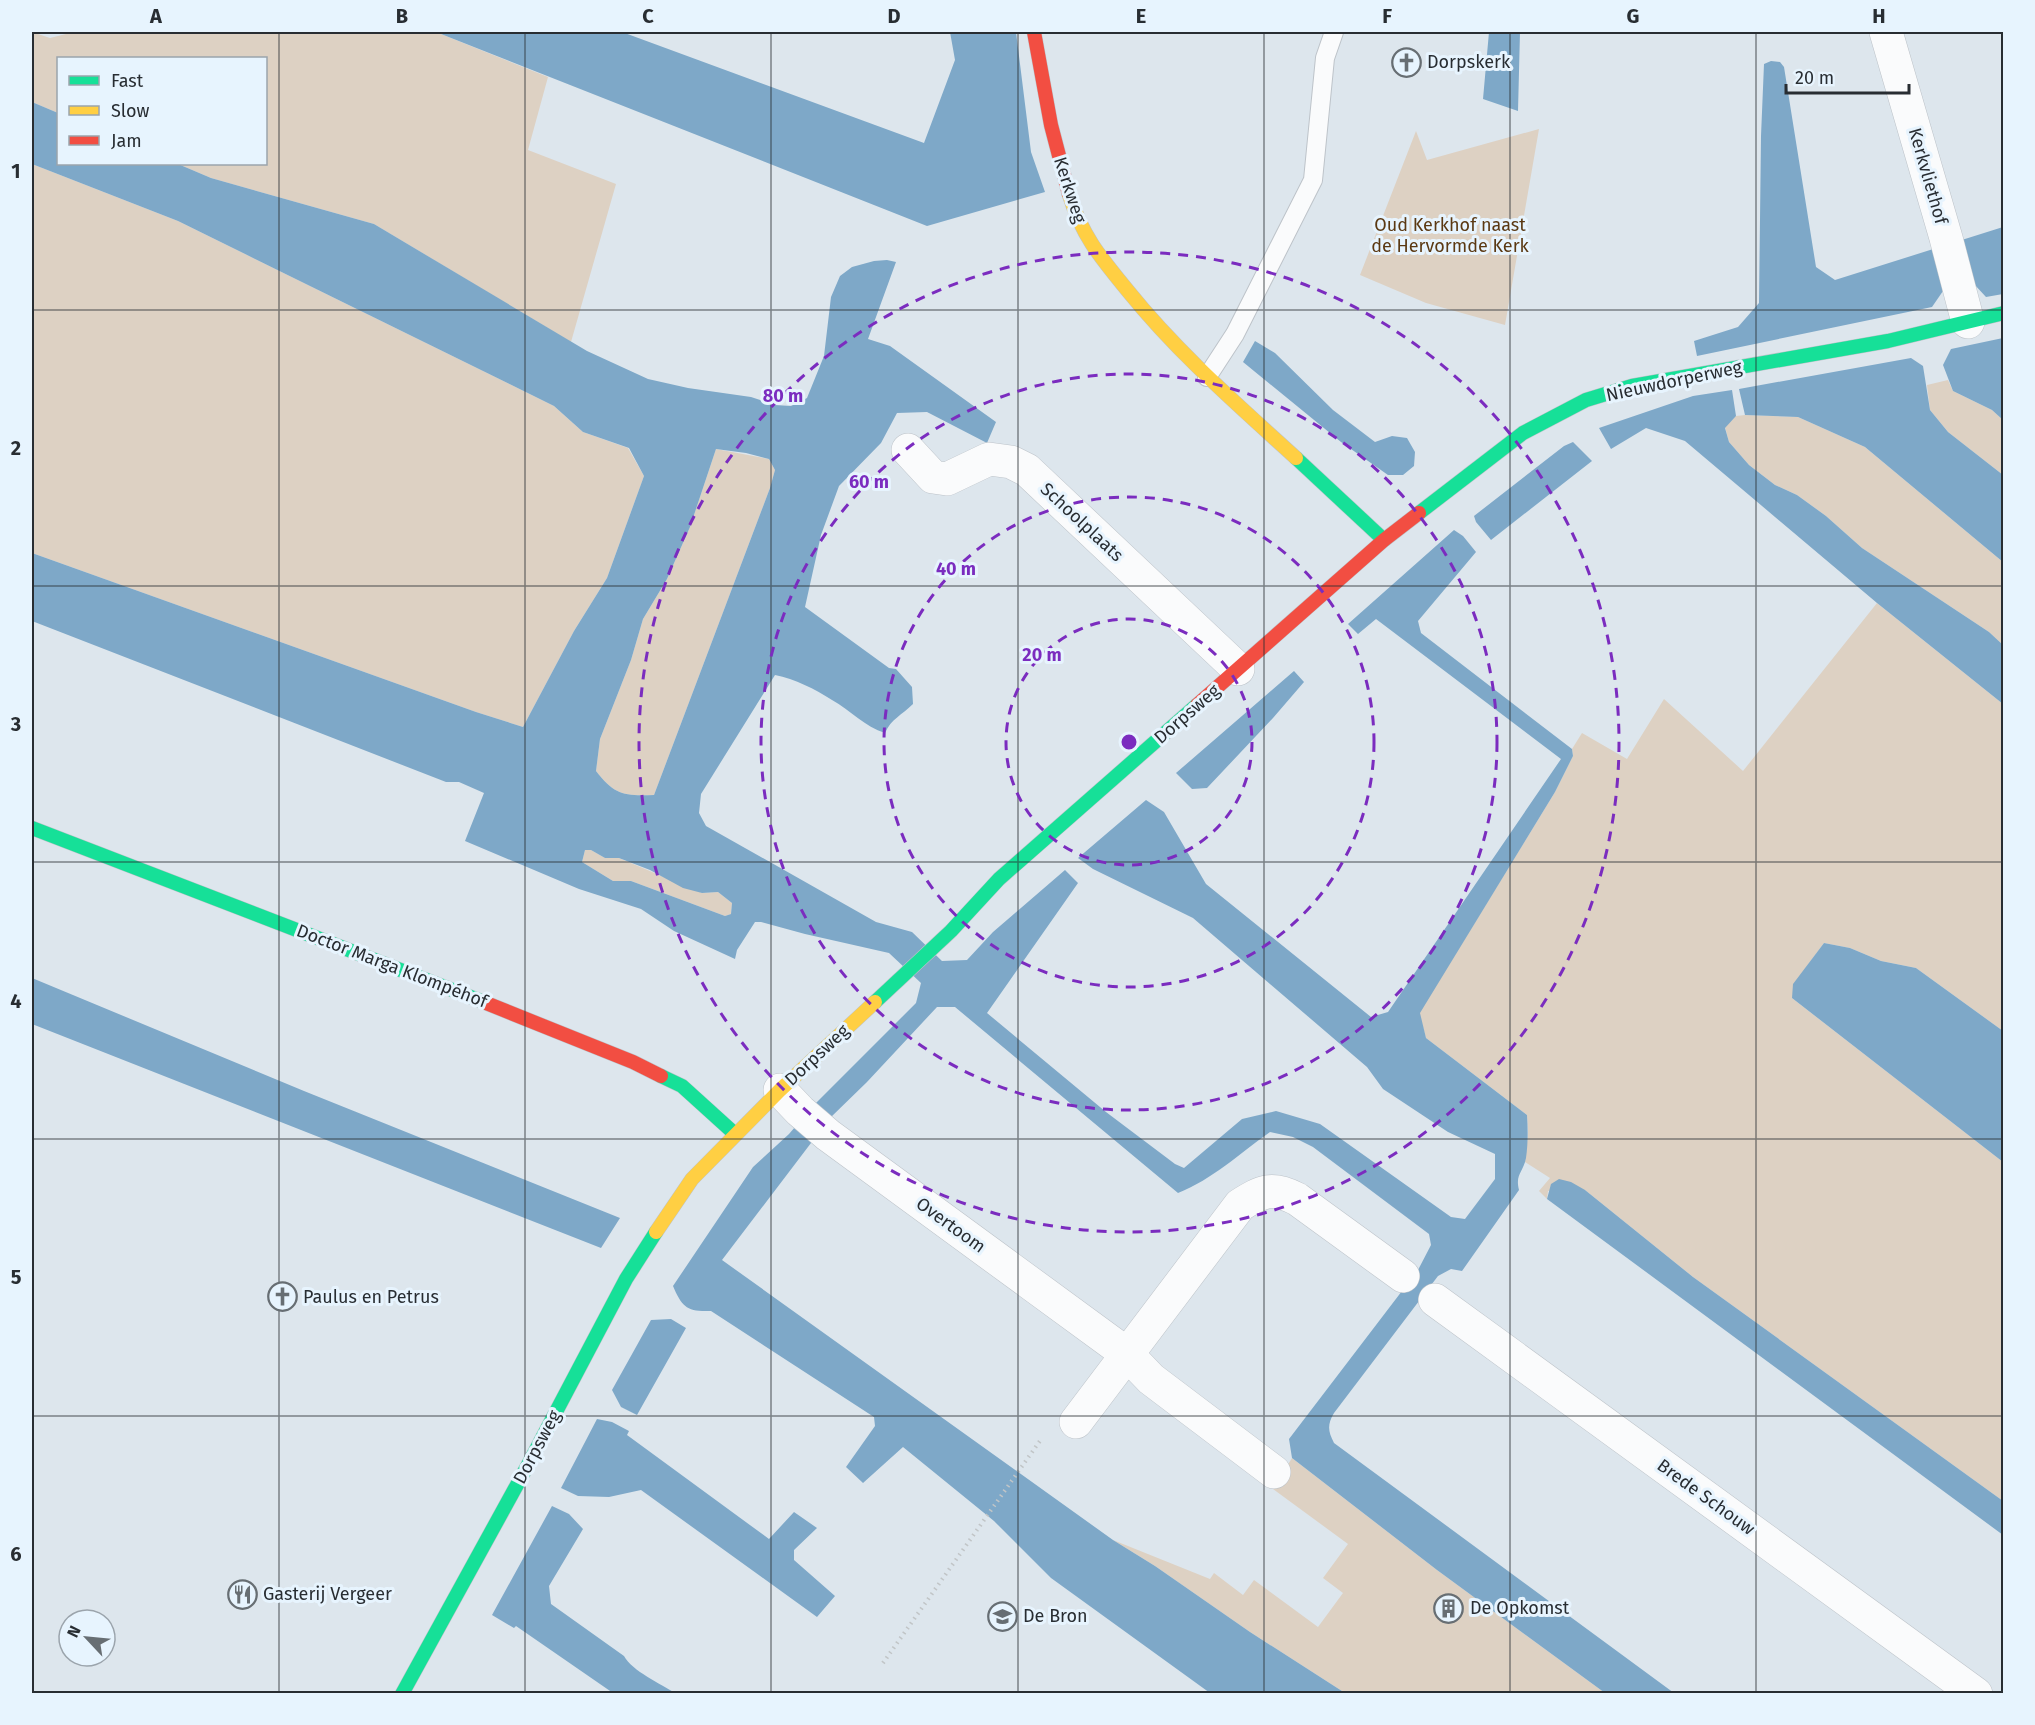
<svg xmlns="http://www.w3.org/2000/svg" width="2035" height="1725" viewBox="0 0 2035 1725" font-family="'Fira Sans',sans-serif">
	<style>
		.green { fill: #ddd1c3 }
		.water { fill: #7ea8c8; fill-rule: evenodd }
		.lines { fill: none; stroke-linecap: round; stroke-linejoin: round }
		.lane-casing { stroke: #bdc3c9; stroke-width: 20 }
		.street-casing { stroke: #bdc3c9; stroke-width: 34 }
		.fast-casing { stroke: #bdc3c9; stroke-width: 15 }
		.slow-casing { stroke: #bdc3c9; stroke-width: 15 }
		.jam-casing { stroke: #bdc3c9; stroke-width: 15 }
		.path { stroke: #c1c5c7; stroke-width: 4; stroke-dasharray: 1.5 4.5; stroke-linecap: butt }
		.lane { stroke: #fafbfc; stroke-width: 18 }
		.street { stroke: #fafbfc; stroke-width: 33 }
		.fast { stroke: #16e098; stroke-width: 14 }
		.slow { stroke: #ffcf43; stroke-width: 14 }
		.jam { stroke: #f24e42; stroke-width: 14 }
		.grid { fill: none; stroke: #282d32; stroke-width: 1.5; stroke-opacity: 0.55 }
		.ring { fill: none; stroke: #7b2cbf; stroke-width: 3; stroke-dasharray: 10 8 }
		.labels { text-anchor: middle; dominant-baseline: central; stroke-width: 6; stroke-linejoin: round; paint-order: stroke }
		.poi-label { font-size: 18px; fill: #282d32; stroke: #e7f4fe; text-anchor: start }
		.street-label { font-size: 18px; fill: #282d32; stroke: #e7f4fe }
		.park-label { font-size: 18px; fill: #5b3913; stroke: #e7f4fe }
		.centre { fill: #7b2cbf; stroke: #e7f4fe; stroke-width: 3 }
		.ring-label { font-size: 18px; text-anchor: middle; font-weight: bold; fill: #7b2cbf; stroke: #e7f4fe; stroke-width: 6; stroke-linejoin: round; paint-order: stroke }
		.neatline { fill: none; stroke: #282d32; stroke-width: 2 }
		.grid-label { font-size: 20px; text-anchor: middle; font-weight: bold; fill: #282d32 }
	</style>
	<rect width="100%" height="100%" fill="#dde6ed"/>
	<path class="green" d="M32,32L50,38L74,32H436L548,77L528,150L616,184L571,342L374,224L211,178L178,164H266V58H58V113L32,102Z
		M1539,129L1505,325L1426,303L1360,275L1416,131L1427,160Z
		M32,164L178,221L554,406L583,432L628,448L644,476L607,578L574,631L523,727L476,712L32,553Z
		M1948,380L1953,391L1992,410L2003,420V475L1948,432L1930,410L1927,385Z
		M1745,415L1798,417L1865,447L2003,562V645L1989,632L1862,548L1826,516L1797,495L1775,485L1749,465L1729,442L1725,427L1736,416Z
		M716,449L769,459L775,470L770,488L654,795C623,796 615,795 596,771L600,739L631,660L643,619L667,579L690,527Z
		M1877,603L2003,704V1031L1916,968L1881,961L1850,948L1824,943L1807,966L1792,998L2003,1162V1501L1693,1277L1585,1190L1548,1191L1547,1199L1539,1191L1550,1178L1525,1162L1528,1133L1527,1115L1426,1038L1419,1013L1555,792L1573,756L1572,749L1582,733L1627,759L1664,699L1743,771Z
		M585,850H591L605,858H619L702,893L718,892L732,903L731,914L725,916L631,881H613L582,862Z
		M1292,1458L1437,1570L1605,1693H1345L1250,1632L1155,1566L1113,1540L1210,1579L1214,1573L1243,1595L1254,1580L1318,1627L1343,1593L1323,1578L1348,1544L1273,1489Z"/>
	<path class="water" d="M436,32H622L924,143L955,60L950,32H1016L1031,152L1045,192L927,226Z
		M1489,32H1520L1518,111L1483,99Z
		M1771,61L1780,62L1784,67L1816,267L1835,280L2003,227V294L1986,297L1974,284L1943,291L1932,307L1697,356L1694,341L1738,327L1759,303L1761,136L1764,64Z
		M32,102L58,113V164H178L211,178L374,224L587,351L648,379L688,388L751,397L775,405L791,406L807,398L824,356L831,297L840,276L852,267L874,261L887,260L896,262L868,339L890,346L996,422L987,443L927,412L897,413L881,443L839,486L821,535L805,607L889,668L896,669L912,687L913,704C902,715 891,719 885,733C865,727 850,710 832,700C815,689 795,679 775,675L701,794L699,813L706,826L876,922L912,932L942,961L967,960L993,932L1065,870L1078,883L987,1013L1106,1112L1175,1164L1184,1168L1242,1119L1276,1111L1320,1124L1451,1217L1465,1219L1495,1179V1154L1448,1132L1383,1089L1367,1067L1193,918L1093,869L1078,858L1146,800L1164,812L1206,884L1371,1017L1388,1012L1561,759L1376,619L1358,634L1348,624L1454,530L1463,536L1476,552L1418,621L1421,633L1572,749L1573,756L1555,792L1420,1013L1426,1038L1527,1115C1528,1130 1528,1144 1526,1158C1523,1173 1515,1174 1519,1190L1462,1271L1451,1269L1438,1276L1334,1413C1327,1425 1328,1431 1334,1443L1674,1693H1605L1437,1570L1292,1458L1289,1439L1418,1270L1431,1245L1429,1234L1313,1147L1293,1137L1270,1132C1239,1154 1213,1179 1178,1193L955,1007H937L867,1082L830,1118L722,1260L1113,1540L1155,1566L1250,1632L1345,1693H1210L1051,1578L994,1521L903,1447L863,1483L846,1467L875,1426L874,1417L711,1311C687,1312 682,1307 673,1286L753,1167L789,1134L814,1105L916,1003L921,983L889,953L805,934L761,922H755L737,950L735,959L674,931L641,909L579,889L465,841L484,793L459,782H446L32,621V553L476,712L523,727L574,631L607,578L644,476L629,448L583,432L554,406L178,221L32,164ZM716,449L746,453L769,459L775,470L770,488L654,795C623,796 615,795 596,771L600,739L631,660L643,619L667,579L690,527ZM585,850H591L605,858H619L650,870L683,888L702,893L718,892L732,903L731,914L725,916L631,881H613L582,862Z
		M2003,338H2004L2003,420L1992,410L1953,391L1943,365L1951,349Z
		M1255,341L1275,353L1333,410L1375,442L1392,436L1407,438L1415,452L1414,466L1403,475H1388L1341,442L1243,362Z
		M1911,358L1923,366L1930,410L1948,432L2003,475V562L1865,447L1798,417L1745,415L1739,389Z
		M1732,390L1736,416L1725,428L1729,442L1749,465L1775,485L1797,495L1826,516L1862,548L1989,632L2003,645V704L1877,603L1685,441L1646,428L1611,449L1599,428L1693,396Z
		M1573,442L1592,461L1491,540L1476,522L1474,516L1564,446Z
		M1294,671L1304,682L1273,718L1207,788L1192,789L1176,773Z
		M1824,943L1850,948L1881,961L1916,968L2003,1031V1162L1792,998L1793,984Z
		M32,978L304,1091L620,1218L601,1248L32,1024Z
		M1559,1179L1571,1182L1585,1190L1693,1277L2003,1501V1535L1547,1199L1551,1184Z
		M671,1319L686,1328L637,1415L621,1407L612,1390L651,1320Z
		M597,1419L612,1422L629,1431L627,1435L769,1539L794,1512L817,1528L794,1550V1560L835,1596L817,1617L641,1490L609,1497L578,1496L561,1488Z
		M552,1506L569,1514L583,1529L549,1586L551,1604L624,1656C632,1671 661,1684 675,1693H613L516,1626L514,1628L492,1615Z"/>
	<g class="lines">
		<defs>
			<path id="lane" d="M1207,377L1235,334L1313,180L1325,58L1334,32"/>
			<path id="street" d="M1886,32L1946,238L1968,322
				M908,450L933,477L947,479L989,459L1011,462L1027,470L1238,669
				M780,1090L800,1111L828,1135L1127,1354L1151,1379L1274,1472
				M1435,1300L1976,1694
				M1076,1422L1240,1205C1262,1191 1272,1186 1297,1199L1403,1276"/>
			<path id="fast" d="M1296,458L1384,540
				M1419,513L1523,433L1586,400L1632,386L1888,341L2004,313
				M32,828L481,1001
				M875,1002L951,931L999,879L1197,705
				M661,1076L682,1086L735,1134
				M402,1694L529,1463L626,1279L656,1232"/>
			<path id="slow" d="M1069,194C1082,236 1101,258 1128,291C1178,353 1238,405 1296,458
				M656,1232L692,1179L780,1090L875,1002"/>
			<path id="jam" d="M1034,32L1051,125L1069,194
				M1197,705L1384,540L1419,513
				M481,1001L633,1062L661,1076"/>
		</defs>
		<use href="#lane" class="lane-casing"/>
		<use href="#street" class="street-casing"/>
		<use href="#fast" class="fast-casing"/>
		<use href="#slow" class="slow-casing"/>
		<use href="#jam" class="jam-casing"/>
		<path class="path" d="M883,1663L1042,1438"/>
		<use href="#lane" class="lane"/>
		<use href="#street" class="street"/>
		<use href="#fast" class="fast"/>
		<use href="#slow" class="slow"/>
		<use href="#jam" class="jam"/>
	</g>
	<path class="grid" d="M279,32V1694M525,32V1694M771,32V1694M1018,32V1694M1264,32V1694M1510,32V1694M1756,32V1694M32,310H2004M32,586H2004M32,862H2004M32,1139H2004M32,1416H2004"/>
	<g class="ring">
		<circle cx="1129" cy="742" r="123"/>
		<circle cx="1129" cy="742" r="245"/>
		<circle cx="1129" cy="742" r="368"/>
		<circle cx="1129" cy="742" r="490"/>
	</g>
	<defs>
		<symbol id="church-ring" viewBox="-11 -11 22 22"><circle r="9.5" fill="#e7f4fe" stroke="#676e73" stroke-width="1.5"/><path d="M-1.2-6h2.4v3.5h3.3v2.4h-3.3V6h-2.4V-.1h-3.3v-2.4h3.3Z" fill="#676e73"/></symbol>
		<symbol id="restaurant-ring" viewBox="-11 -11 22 22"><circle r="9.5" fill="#e7f4fe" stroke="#676e73" stroke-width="1.5"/><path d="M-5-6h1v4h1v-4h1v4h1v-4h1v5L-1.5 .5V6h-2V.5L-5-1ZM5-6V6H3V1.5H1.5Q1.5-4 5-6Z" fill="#676e73"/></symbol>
		<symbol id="building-ring" viewBox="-11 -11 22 22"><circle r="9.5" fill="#e7f4fe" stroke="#676e73" stroke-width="1.5"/><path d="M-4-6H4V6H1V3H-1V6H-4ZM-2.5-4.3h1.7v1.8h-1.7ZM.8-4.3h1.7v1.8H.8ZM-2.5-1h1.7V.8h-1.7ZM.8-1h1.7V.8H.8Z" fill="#676e73"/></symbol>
		<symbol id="school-ring" viewBox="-11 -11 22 22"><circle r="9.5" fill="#e7f4fe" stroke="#676e73" stroke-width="1.5"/><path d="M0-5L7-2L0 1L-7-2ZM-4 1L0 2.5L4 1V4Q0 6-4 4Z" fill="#676e73"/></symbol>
	</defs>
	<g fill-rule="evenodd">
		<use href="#church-ring" x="1390" y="46" width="33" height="33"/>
		<use href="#church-ring" x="266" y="1280" width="33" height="33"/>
		<use href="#restaurant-ring" x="226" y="1578" width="33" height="33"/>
		<use href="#building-ring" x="1432" y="1592" width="33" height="33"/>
		<use href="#school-ring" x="986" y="1600" width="33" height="33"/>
	</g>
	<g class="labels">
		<g class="poi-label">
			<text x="1427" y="62">Dorpskerk</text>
			<text x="303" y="1297">Paulus en Petrus</text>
			<text x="263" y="1594">Gasterij Vergeer</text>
			<text x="1470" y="1608">De Opkomst</text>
			<text x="1023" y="1616">De Bron</text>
		</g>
		<g class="street-label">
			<text transform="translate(1928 176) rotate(74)">Kerkvliethof</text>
			<text transform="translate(1070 190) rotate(72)">Kerkweg</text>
			<text transform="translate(1674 381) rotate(-12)">Nieuwdorperweg</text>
			<text transform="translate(1082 522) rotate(43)">Schoolplaats</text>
			<text transform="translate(1187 714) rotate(-41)">Dorpsweg</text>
			<text transform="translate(392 966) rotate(21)">Doctor Marga Klompéhof</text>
			<text transform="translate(817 1055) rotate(-43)">Dorpsweg</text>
			<text transform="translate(951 1225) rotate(36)">Overtoom</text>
			<text transform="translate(537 1447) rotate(-62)">Dorpsweg</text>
			<text transform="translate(1706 1497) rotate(36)">Brede Schouw</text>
		</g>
		<g class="park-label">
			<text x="1450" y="225">Oud Kerkhof naast<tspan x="1450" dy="21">de Hervormde Kerk</tspan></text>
		</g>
	</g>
	<circle cx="1129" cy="742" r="9" class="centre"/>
	<g class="ring-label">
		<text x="783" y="402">80 m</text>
		<text x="869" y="488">60 m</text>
		<text x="956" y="575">40 m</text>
		<text x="1042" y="661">20 m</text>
	</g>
	<rect width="2035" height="1725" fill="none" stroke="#e7f4fe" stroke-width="66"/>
	<rect x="57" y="57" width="210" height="108" fill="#e7f4fe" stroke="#9ba4ac" stroke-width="1.5"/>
	<rect x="69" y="76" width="30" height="9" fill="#16e098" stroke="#9ba4ac" stroke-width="1.5"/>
	<text x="111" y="87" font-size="18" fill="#282d32">Fast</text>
	<rect x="69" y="106" width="30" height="9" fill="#ffcf43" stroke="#9ba4ac" stroke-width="1.5"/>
	<text x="111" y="117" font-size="18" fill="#282d32">Slow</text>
	<rect x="69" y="136" width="30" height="9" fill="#f24e42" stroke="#9ba4ac" stroke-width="1.5"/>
	<text x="111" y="147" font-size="18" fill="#282d32">Jam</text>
	<g transform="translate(87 1638) rotate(296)"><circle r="28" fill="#e7f4fe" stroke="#9ba4ac" stroke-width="1.5"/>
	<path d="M0-4.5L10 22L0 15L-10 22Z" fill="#676e73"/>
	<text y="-9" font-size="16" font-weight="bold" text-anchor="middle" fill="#282d32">N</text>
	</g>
	<path d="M1786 84v9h123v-9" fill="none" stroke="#282d32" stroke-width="3"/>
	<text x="1795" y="84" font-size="18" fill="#282d32" stroke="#e7f4fe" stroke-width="4.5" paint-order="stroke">20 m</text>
	<rect x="33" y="33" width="1969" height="1659" class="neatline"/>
	<g class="grid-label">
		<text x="156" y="23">A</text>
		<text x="402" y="23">B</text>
		<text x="648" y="23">C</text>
		<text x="894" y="23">D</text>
		<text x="1141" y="23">E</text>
		<text x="1387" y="23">F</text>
		<text x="1633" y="23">G</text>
		<text x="1879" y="23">H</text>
		<text x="16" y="178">1</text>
		<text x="16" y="455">2</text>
		<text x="16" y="731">3</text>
		<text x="16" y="1008">4</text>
		<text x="16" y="1284">5</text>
		<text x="16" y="1561">6</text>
	</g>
</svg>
